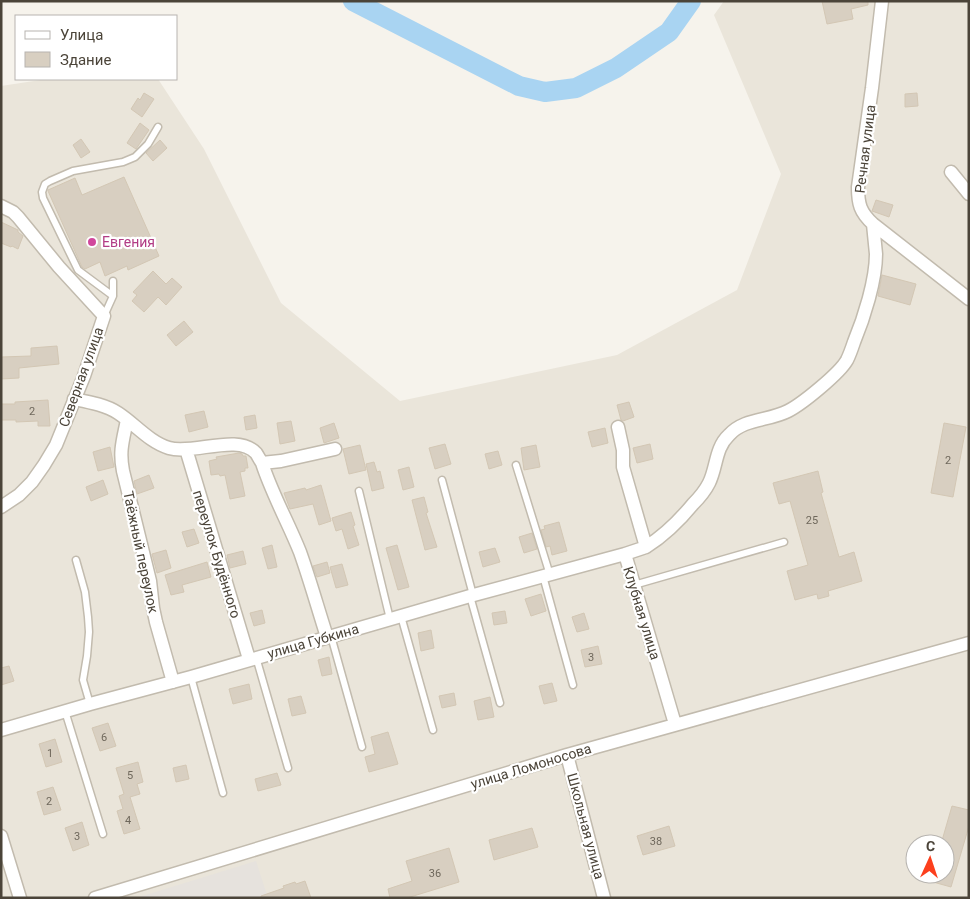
<svg xmlns="http://www.w3.org/2000/svg" width="970" height="899" viewBox="0 0 970 899" font-family="Roboto,sans-serif">
	<style>
		.residential { fill: #eae5da; fill-rule: evenodd }
		.industrial { fill: #e6e2dd }
		.lines { fill: none; stroke-linecap: round; stroke-linejoin: round }
		.river { stroke: #a9d4f2; stroke-width: 20 }
		.building { fill: #d8cfc1; stroke: #d3c7b4 }
		.service-casing { stroke: #c2bbae; stroke-width: 9 }
		.minor-casing { stroke: #c2bbae; stroke-width: 15 }
		.service { stroke: #fff; stroke-width: 6 }
		.minor { stroke: #fff; stroke-width: 12 }
		.hotel-dot { fill: #d1479c; stroke: #fff; stroke-width: 2 }
		.labels { text-anchor: middle; dominant-baseline: central; stroke-width: 4.5; stroke-linejoin: round; paint-order: stroke }
		.number-label { font-size: 11px; fill: #6e675b }
		.street-label { font-size: 14px; fill: #4b4439; stroke: #fff }
		.hotel-label { font-size: 14px; fill: #b23c85; stroke: #fff; text-anchor: start }
	</style>
	<rect width="100%" height="100%" fill="#f6f3ec"/>
	<path class="residential" d="M724,1H969V898H1V86L47,79H158L204,149L281,303L400,401L617,355L737,290L781,174L714,15ZM915,844H945V874H915Z"/>
	<path class="industrial" d="M256,861L268,898H136Z"/>
	<g class="lines">
		<path class="river" d="M353,1L519,86L545,92L576,88L616,68L669,32L691,1"/>
	</g>
	<path class="building" d="M822,1H868V5L851,9L853,19L827,24Z
		M144,93L154,99L142,117L131,109L138,98L140,100Z
		M917,93L918,106L905,107V94Z
		M140,123L149,130L136,149L127,143Z
		M81,139L90,152L81,158L73,145Z
		M160,140L167,148L153,161L146,153Z
		M124,177L159,256L128,270L127,266L105,276L100,262L85,269L82,267L48,191V190L75,178L82,195Z
		M876,200L893,205L889,217L872,211Z
		M1,222L18,230V232L23,236L18,249L12,246L11,247L1,243Z
		M153,271L166,284L172,278L182,287L166,305L158,297L144,312L132,301L137,295L133,292Z
		M882,275L916,284L910,305L878,296Z
		M184,321L193,332L176,346L167,335Z
		M57,346L59,364L19,368V378L1,379V357L31,356V348Z
		M48,400L50,426H38V421L16,422V420H1V404H15V402Z
		M629,402L634,417L623,421L621,420L617,405Z
		M204,411L208,427L189,432L185,415Z
		M255,415L257,428L246,430L244,417Z
		M291,421L295,441L280,444L277,423Z
		M334,423L339,438L324,443L320,428Z
		M944,423L966,427L953,497L931,493Z
		M605,428L608,443L592,447L588,432Z
		M445,444L451,464L435,469L429,448Z
		M650,444L653,459L637,463L633,448Z
		M360,445L366,470L349,474L343,449Z
		M536,445L540,467L524,470L521,448Z
		M110,447L114,467L98,471L93,452Z
		M498,451L502,465L489,469L485,454Z
		M239,453L242,454L243,456H246L248,468H245V471L240,472L245,496L230,499L225,475L220,476L219,474L211,475L209,461L217,459L216,457Z
		M374,462L377,472L380,471L384,488L372,491L366,464Z
		M409,467L414,487L403,490L398,470Z
		M818,471L823,492L821,493L839,557L854,552L862,581L828,591L829,596L818,599L817,594L795,600L787,571L808,565L790,501L779,504L773,483Z
		M149,475L154,488L137,494L134,481Z
		M103,480L108,494L91,501L86,487Z
		M321,485L331,521L319,525L313,504L290,509L284,493L305,488L306,490Z
		M424,497L428,512L426,513L437,547L425,550L412,500Z
		M351,512L355,525L353,526L359,545L348,549L342,529L336,531L332,518Z
		M559,522L567,551L552,555L550,546L546,547L541,530L545,529L544,526Z
		M194,529L199,543L187,547L182,532Z
		M532,533L537,549L524,553L519,537Z
		M272,545L277,567L268,569L262,548Z
		M397,545L409,587L398,590L386,548Z
		M495,548L500,562L483,567L479,552Z
		M166,550L171,568L157,573L152,554Z
		M243,551L246,564L230,568L227,555Z
		M207,562L211,577L182,585L184,592L171,595L165,575Z
		M327,562L330,573L317,577L313,566Z
		M342,564L348,585L336,588L330,567Z
		M541,594L546,611L531,616L525,599Z
		M262,610L265,623L254,626L250,613Z
		M505,611L507,623L494,625L492,613Z
		M584,613L589,629L577,632L572,617Z
		M431,630L434,648L421,651L418,633Z
		M598,646L602,664L585,667L581,650Z
		M329,657L332,674L322,676L318,660Z
		M9,666L14,681L1,685V668Z
		M552,683L557,701L544,704L539,686Z
		M249,684L252,699L233,704L229,689Z
		M454,693L456,705L442,708L439,696Z
		M301,696L306,713L292,716L288,699Z
		M490,697L494,717L478,720L474,701Z
		M108,723L116,746L100,751L92,728Z
		M388,732L398,764L369,772L365,757L375,754L371,737Z
		M55,739L62,762L46,767L39,744Z
		M138,762L143,782L137,784L140,794L130,797L140,829L124,834L117,811L123,809L119,796L124,794L116,768Z
		M186,765L189,779L176,782L173,768Z
		M277,773L281,785L258,791L255,779Z
		M53,787L61,810L44,815L37,792Z
		M952,806L969,810V826L951,887L915,877L916,874H945V844H941Z
		M82,822L89,845L73,851L65,828Z
		M669,826L675,846L643,855L637,836Z
		M532,828L538,847L494,860L489,840Z
		M449,848L459,882L407,898H390L388,889L412,881L406,861Z
		M305,881L311,898H261V896L284,888L283,886L295,882L296,884Z"/>
	<g class="lines">
		<defs>
			<path id="service" d="M113,281V296
				M104,316L113,296L82,273L78,270L43,198L42,192L45,184L50,181L73,171L123,162L135,157L148,144L158,127
				M516,465L550,575
				M442,480L473,595
				M359,491L390,619
				M76,560L85,592L88,617L89,632L87,656L83,680L90,704
				M543,576L573,685
				M634,585L784,542
				M470,596L500,703
				M401,616L433,730
				M331,636L362,747
				M256,657L288,768
				M191,677L223,793
				M65,711L103,834"/>
			<path id="minor" d="M882,1L872,88L858,187C858,204 860,212 873,224L969,299
				M951,172L969,194
				M1,206L13,212L18,217L59,267L104,316L84,376L56,445L44,465L32,482L19,495L1,507
				M74,399C89,402 106,405 118,413C135,424 149,442 169,448C193,455 238,433 256,453C258,456 260,460 262,463L281,461L335,449
				M127,420C123,440 119,451 123,471L150,581L153,608L156,622L173,682
				M618,427L623,450V467L646,547L625,554L675,724
				M186,449L249,659
				M262,463C272,494 288,522 300,552C310,580 318,609 327,637
				M646,547C665,535 679,521 693,504C699,498 705,491 709,483C717,467 715,448 729,435C744,418 769,421 788,411C802,404 840,373 847,360C850,354 852,348 854,342C864,318 876,280 876,254C875,244 874,234 873,224
				M1,730L90,704L191,677L470,596L625,554
				M567,755L604,898
				M1,836L20,898
				M95,898L567,755L969,643"/>
		</defs>
		<use href="#service" class="service-casing"/>
		<use href="#minor" class="minor-casing"/>
		<use href="#service" class="service"/>
		<use href="#minor" class="minor"/>
	</g>
	<circle class="hotel-dot" cx="92" cy="242" r="5"/>
	<g class="labels">
		<g class="number-label">
			<text x="32" y="411">2</text>
			<text x="948" y="460">2</text>
			<text x="812" y="520">25</text>
			<text x="591" y="657">3</text>
			<text x="104" y="737">6</text>
			<text x="50" y="753">1</text>
			<text x="130" y="775">5</text>
			<text x="49" y="801">2</text>
			<text x="128" y="820">4</text>
			<text x="77" y="836">3</text>
			<text x="656" y="841">38</text>
			<text x="435" y="873">36</text>
		</g>
		<g class="street-label">
			<text transform="translate(865 149) rotate(-83)">Речная улица</text>
			<text transform="translate(81 377) rotate(-70)">Северная улица</text>
			<text transform="translate(141 552) rotate(78)">Таёжный переулок</text>
			<text transform="translate(217 554) rotate(73)">переулок Будённого</text>
			<text transform="translate(642 613) rotate(73)">Клубная улица</text>
			<text transform="translate(313 641) rotate(-16)">улица Губкина</text>
			<text transform="translate(531 766) rotate(-17)">улица Ломоносова</text>
			<text transform="translate(586 826) rotate(75)">Школьная улица</text>
		</g>
		<g class="hotel-label">
			<text x="102" y="242">Евгения</text>
		</g>
	</g>
	<rect width="970" height="899" fill="none" stroke="#4b4439" stroke-width="5"/>
	<rect x="15" y="15" width="162" height="65" fill="#ffffff" stroke="#b7b4b0"/>
	<rect x="25" y="31" width="25" height="8" fill="#ffffff" stroke="#b7b4b0"/>
	<text x="60" y="40" font-size="15" fill="#4b4439">Улица</text>
	<rect x="25" y="52" width="25" height="15" fill="#d8cfc1" stroke="#b7b4b0"/>
	<text x="60" y="65" font-size="15" fill="#4b4439">Здание</text>
	<g transform="translate(930 859) rotate(3)"><circle r="24" fill="#ffffff" stroke="#b7b4b0"/>
	<path d="M0-4L9 19L0 12L-9 19Z" fill="#fc3f1d"/>
	<text y="-8" font-size="14" font-weight="bold" text-anchor="middle" fill="#4b4439">С</text>
	</g>
</svg>
